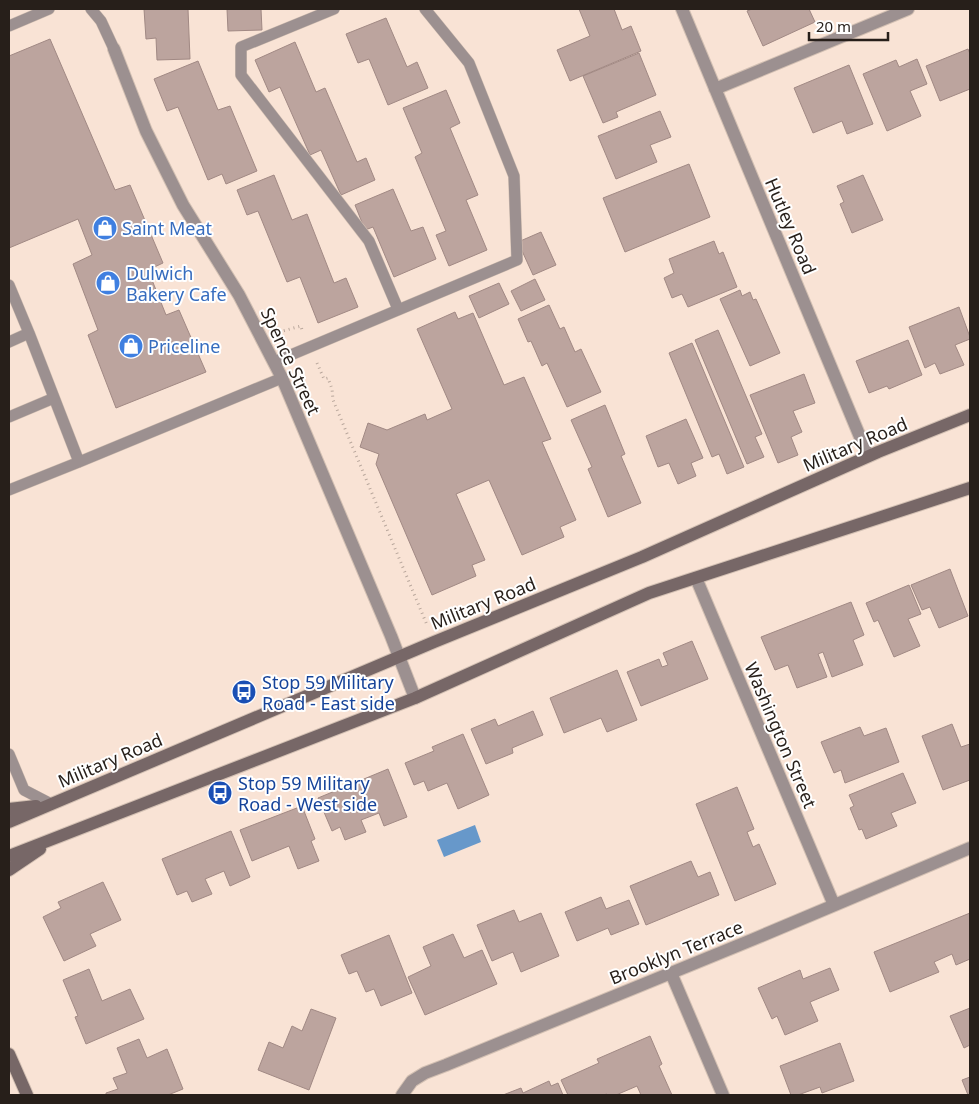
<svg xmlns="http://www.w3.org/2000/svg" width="979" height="1104" viewBox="0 0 979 1104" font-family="'Noto Sans',sans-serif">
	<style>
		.water { fill: #6798ca }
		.building { fill: #bca49e; stroke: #a18984 }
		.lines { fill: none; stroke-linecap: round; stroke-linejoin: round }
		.lane-casing { stroke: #d3c0b3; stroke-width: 12 }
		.street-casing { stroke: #d3c0b3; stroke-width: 14 }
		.secondary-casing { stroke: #d3c0b3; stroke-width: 14 }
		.path { stroke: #b9a79c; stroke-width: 3; stroke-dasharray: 1 4; stroke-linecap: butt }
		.lane { stroke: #9c9090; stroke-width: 11 }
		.street { stroke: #9c9090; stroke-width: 12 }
		.secondary { stroke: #776767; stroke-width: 12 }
		.labels { text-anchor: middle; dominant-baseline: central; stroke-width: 4; stroke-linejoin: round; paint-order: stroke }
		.street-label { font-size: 18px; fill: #271f1a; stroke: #fff }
		.shop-label { font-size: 18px; fill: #366cbe; stroke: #fff; text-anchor: start }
		.transit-label { font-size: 18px; fill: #164399; stroke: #fff; text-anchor: start }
	</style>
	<rect width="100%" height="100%" fill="#f9e3d5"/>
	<path class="water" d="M475,825L481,842L444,857L437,840Z"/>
	<path class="building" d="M144,9H188L190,59L157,60L156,38L146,39Z
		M227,9H261L262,30L228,31Z
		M579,9H614L622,30L631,26L641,51L570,81L557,50L590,36Z
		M752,9H809L815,22L763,46L747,11Z
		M386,18L407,67L417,62L428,88L388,105L369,59L358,63L346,34Z
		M50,39L115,190L130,185L163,263L148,270L166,315L179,310L206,372L116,408L88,335L98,330L73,264L92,255L78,219L9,248V56Z
		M295,42L316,92L325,88L357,162L366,158L375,180L341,195L321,150L310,155L280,87L269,92L255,60Z
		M968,49L970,54V89L940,101L926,66Z
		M639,53L656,95L616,112L618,117L603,123L583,76Z
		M917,59L927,84L910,91L921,116L887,131L863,74L896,60L899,67Z
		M198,61L218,110L230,106L257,171L226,184L222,174L208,180L178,107L167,111L154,79Z
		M849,65L873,124L847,134L842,121L813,133L794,88Z
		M446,90L460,123L450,128L478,195L466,200L487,250L449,266L436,235L446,231L415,157L422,153L403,108Z
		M660,111L671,137L650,145L657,162L616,179L598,136Z
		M689,164L710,217L625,252L603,198Z
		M274,175L292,220L307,214L334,283L346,278L358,307L318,323L300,277L287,282L258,211L247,215L237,190Z
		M863,175L883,220L852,233L840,204L844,202L837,186Z
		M393,189L411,231L423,227L436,259L394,277L373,227L365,230L355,205Z
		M541,232L556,265L533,275L518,242Z
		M714,241L719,254L723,252L737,287L688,307L682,294L672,298L664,278L674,273L669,259Z
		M535,279L545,300L521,311L511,291Z
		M499,283L509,304L479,318L469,296Z
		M740,290L742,296L750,292L753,300L756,299L780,353L750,366L720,299Z
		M549,305L560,329L564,327L575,352L581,349L601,392L567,407L547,363L542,366L531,341L528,342L518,319Z
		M959,307L970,337V339L955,345L964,365L940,374L935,363L925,368L909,327Z
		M455,312L458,319L473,313L504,385L524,377L551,439L542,442L576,520L560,527L564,537L522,555L489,480L456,494L485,560L472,565L476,576L432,595L376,464L379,454L360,447L368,423L387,430L425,414L427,420L452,409L417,329Z
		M718,330L762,434L755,437L764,457L747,464L695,340Z
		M908,340L922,375L889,389L887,386L869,393L856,361Z
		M692,343L744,467L727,474L719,454L712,457L669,353Z
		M804,374L815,403L793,411L802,432L791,437L798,455L778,463L750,395Z
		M605,405L625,454L621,456L641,503L608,517L588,469L592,467L571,420Z
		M686,419L703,458L691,463L696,476L678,484L669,463L658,467L646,436Z
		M950,569L968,616L939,628L930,607L922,610L911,585Z
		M909,585L921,614L908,619L920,646L894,657L878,620L874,622L866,603Z
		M851,602L864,635L853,640L863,665L832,677L823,652L818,654L827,677L797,688L788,665L775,670L761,637Z
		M692,641L708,679L641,706L627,672L659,659L662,667L668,665L663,653Z
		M617,670L637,720L607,732L601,718L564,733L550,698Z
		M533,711L543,735L512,748L513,753L486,764L471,729L495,719L498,726Z
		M952,724L961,747L970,744V780L943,790L922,736Z
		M860,727L864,736L886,728L899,762L845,783L841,770L834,773L821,742Z
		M463,734L489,795L458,809L447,783L428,791L424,781L414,785L405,763L434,751L432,747Z
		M388,769L407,817L384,826L379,813L361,820L366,832L345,840L340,827L332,831L318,798Z
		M903,773L916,803L891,813L897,826L866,839L862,829L859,830L850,808L854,806L849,795Z
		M737,787L754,829L747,832L753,847L759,844L776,884L735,901L696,804Z
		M302,806L315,839L311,841L319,861L298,869L289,846L252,861L240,830Z
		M231,831L250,877L230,886L224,871L205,879L212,894L192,902L187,891L177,895L162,859Z
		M691,861L698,877L710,872L719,895L646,925L630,886Z
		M103,882L121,920L90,934L96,946L64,961L43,917L61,908L58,902Z
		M601,897L606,909L629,900L639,924L611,935L608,928L577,941L565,912Z
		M514,910L519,922L541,913L559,956L521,972L513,952L492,961L477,925Z
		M970,913V959L956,965L952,954L934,962L939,972L890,992L874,952Z
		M453,934L464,958L482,950L497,984L425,1015L408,977L431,966L423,947Z
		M389,935L412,993L381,1006L374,989L366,992L357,971L349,974L341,955Z
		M830,968L839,990L810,1002L818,1021L785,1035L777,1016L772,1019L758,988L800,970L803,979Z
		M89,969L102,1001L130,989L144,1019L86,1044L75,1017L78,1016L63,980Z
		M970,1008V1045L964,1048L950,1016Z
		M311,1009L336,1018L309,1090L258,1070L269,1042L283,1048L292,1026L302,1031Z
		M650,1036L662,1064L659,1066L672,1095H641L637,1086L616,1095H607V1094L603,1095H568L561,1080L599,1063L597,1059Z
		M139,1039L147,1058L167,1049L183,1089L168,1095H106V1093L118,1089L113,1078L127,1073L117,1048Z
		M840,1043L854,1081L822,1093L820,1087L798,1095H791L780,1066Z
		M970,1077V1095H968L962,1080Z
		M549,1081L551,1086L558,1083L563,1095H503L521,1088L523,1093Z"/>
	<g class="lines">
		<defs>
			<path id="lane" d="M91,9L101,21L114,49
				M334,9L241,47V75L369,241L398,309
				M9,26L49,9
				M9,285L29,333L79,462L282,378
				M9,342L29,333
				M274,362L517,260L514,176L469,63L425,9
				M9,417L54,398
				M9,490L79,462
				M9,754L24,790L51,804"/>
			<path id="street" d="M682,9L868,456
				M114,49L146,131L183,205L239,295L282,378L391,636L415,698
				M715,89L908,9
				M696,578L834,905
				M671,973L723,1095
				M402,1095L412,1081L425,1073L446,1065L754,939L970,848"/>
			<path id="secondary" d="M9,809L36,806
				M9,822L434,642L642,557L878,452L970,415
				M9,856L415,698L649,593L970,488
				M9,870L40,849
				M9,1054L27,1095"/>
		</defs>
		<use href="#lane" class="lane-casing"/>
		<use href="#street" class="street-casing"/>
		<use href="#secondary" class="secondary-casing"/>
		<path class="path" d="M279,332L301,326L302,330
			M317,363L324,379L328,378L332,389L333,400L427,625"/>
		<use href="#lane" class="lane"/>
		<use href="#street" class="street"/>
		<use href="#secondary" class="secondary"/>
	</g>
	<defs>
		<symbol id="shop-disc" viewBox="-11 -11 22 22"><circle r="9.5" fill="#3f7fe0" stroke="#fff"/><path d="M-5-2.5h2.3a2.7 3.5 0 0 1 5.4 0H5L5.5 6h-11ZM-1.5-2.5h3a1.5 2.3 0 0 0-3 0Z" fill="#fff"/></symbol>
		<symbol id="bus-disc" viewBox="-11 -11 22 22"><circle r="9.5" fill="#1a4fb4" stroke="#fff"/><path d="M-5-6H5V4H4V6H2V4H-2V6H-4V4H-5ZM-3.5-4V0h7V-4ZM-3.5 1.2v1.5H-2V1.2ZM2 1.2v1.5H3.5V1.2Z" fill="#fff"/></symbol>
	</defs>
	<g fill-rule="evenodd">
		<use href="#shop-disc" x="91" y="214" width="28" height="28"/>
		<use href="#shop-disc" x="94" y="269" width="28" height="28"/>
		<use href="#shop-disc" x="117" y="332" width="28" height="28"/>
		<use href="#bus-disc" x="230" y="678" width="28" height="28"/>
		<use href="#bus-disc" x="206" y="779" width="28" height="28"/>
	</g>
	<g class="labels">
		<g class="street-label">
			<text transform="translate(791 226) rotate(67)">Hutley Road</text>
			<text transform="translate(291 361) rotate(65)">Spence Street</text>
			<text transform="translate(855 444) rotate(-23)">Military Road</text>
			<text transform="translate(483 603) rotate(-22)">Military Road</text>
			<text transform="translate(781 735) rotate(67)">Washington Street</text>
			<text transform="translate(110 760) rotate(-23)">Military Road</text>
			<text transform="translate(676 952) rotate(-22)">Brooklyn Terrace</text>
		</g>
		<g class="shop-label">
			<text x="122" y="228">Saint Meat</text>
			<text x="126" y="273">Dulwich<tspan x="126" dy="21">Bakery Cafe</tspan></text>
			<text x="148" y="346">Priceline</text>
		</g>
		<g class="transit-label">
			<text x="262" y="682">Stop 59 Military<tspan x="262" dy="21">Road - East side</tspan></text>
			<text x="238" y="783">Stop 59 Military<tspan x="238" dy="21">Road - West side</tspan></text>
		</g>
	</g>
	<rect width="979" height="1104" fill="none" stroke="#271f1a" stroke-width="20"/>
	<path d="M809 32v8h79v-8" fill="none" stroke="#271f1a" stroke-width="2.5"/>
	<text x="816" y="32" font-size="15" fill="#271f1a" stroke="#ffffff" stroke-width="4" paint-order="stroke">20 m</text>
</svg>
